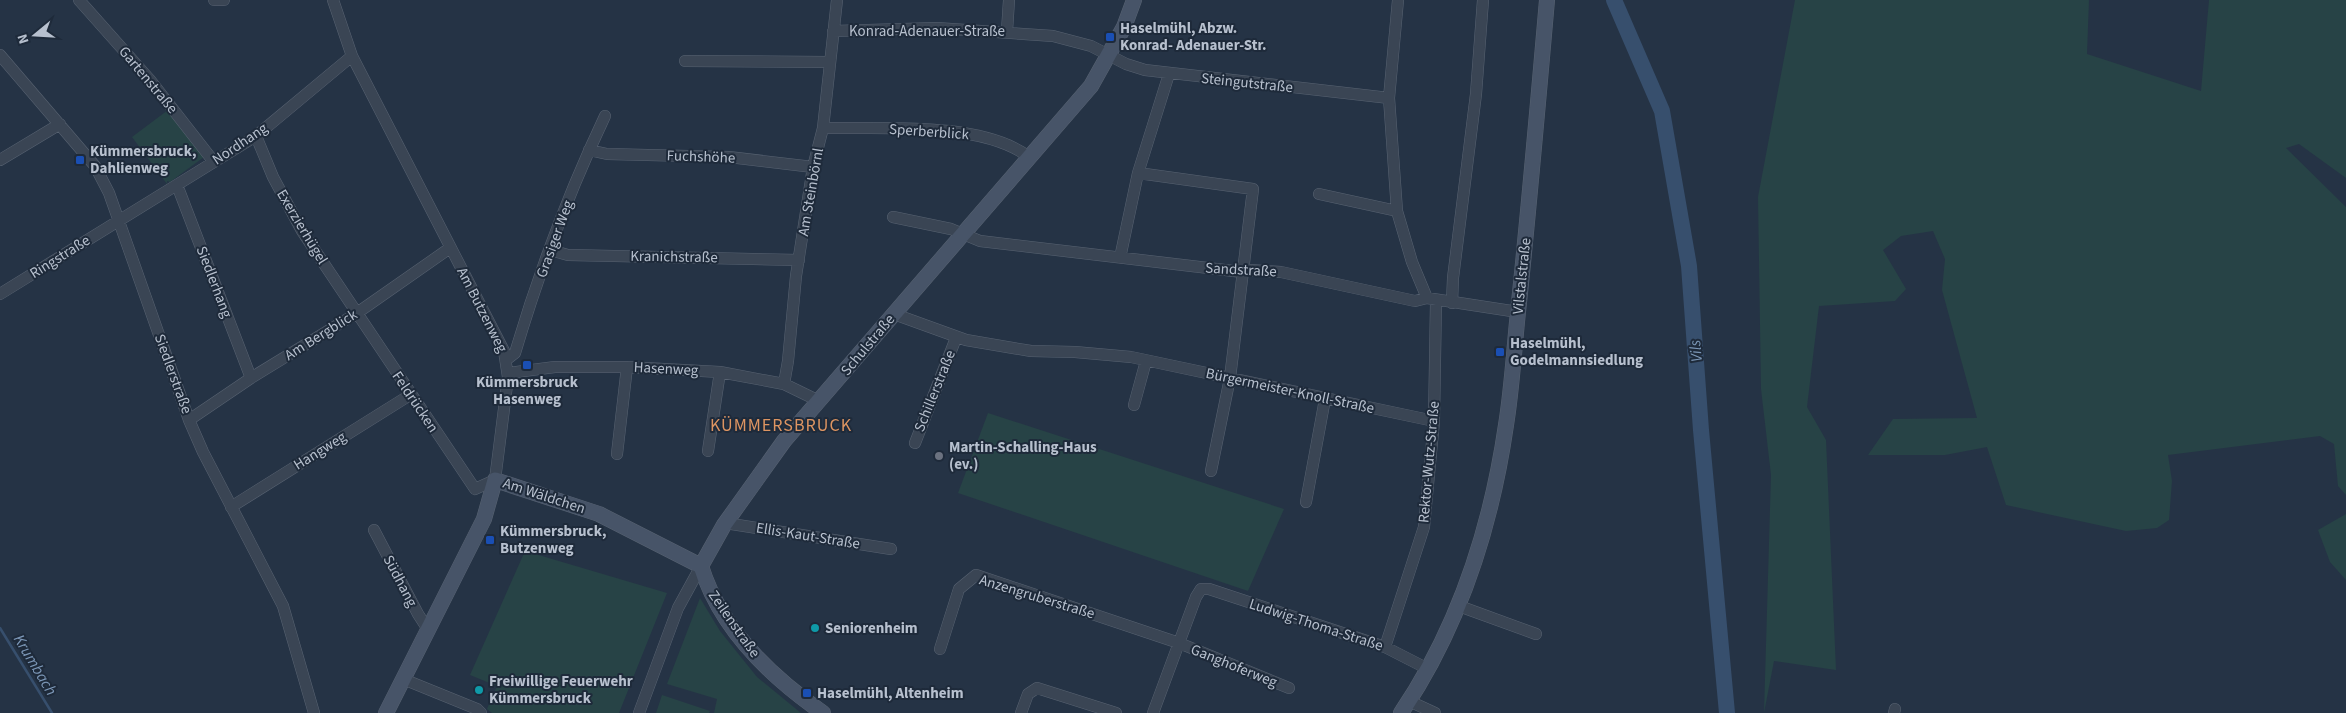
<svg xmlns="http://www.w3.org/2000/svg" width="2346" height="713" viewBox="0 0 2346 713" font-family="'Source Sans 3',sans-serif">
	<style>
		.green { fill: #274346 }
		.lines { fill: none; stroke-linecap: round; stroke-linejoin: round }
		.stream { stroke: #374f6d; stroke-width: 2.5 }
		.river { stroke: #374f6d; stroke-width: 16 }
		.street-casing { stroke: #586372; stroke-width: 12 }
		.secondary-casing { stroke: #586372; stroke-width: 16 }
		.street { stroke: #3a4554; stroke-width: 11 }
		.secondary { stroke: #475468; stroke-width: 15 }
		.transit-dot { fill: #1a4fb4; stroke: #1e2a3a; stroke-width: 2 }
		.worship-dot { fill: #6b7280; stroke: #1e2a3a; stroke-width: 2 }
		.culture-dot { fill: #0f9aa8; stroke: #1e2a3a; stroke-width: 2 }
		.labels { text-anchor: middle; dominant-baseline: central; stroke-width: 4; stroke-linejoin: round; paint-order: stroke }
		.poi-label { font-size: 15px; font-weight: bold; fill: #b7c0ce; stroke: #1e2a3a; text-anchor: start }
		.street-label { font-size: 15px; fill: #b7c0ce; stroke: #1e2a3a }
		.water-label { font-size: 16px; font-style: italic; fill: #7c97b7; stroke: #1e2a3a }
		.quarter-label { font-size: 18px; letter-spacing: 1px; fill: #de9562; stroke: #1e2a3a }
	</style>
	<rect width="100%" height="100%" fill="#253345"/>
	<path class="green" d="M1795,0H2089L2087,54L2201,91L2209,0H2346V178L2299,144L2286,148L2346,207V495L2338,486L2334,444L2320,436L2168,455L2172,481L2169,520L2157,528L2126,531L2006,505L1987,447L1945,455H1868L1893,419L1977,418L1942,290L1945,259L1933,231L1901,236L1883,250L1906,289L1895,301L1819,306L1807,407L1826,440L1836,670L1774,661L1764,713L1771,475L1761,389L1758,197Z
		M168,110L204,157L170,182L167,181V184L132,137Z
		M988,413L1284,509L1248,591L958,493Z
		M2346,514V580L2330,562L2318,530Z
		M525,551L667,593L619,713H492L487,709L497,686L470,675Z
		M700,598L720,631L757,677L801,713H714L717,699L667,684Z
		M662,695L710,711L709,713H656Z"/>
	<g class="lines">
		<path class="stream" d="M0,628L52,713"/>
		<path class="river" d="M1614,0L1662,111L1689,266L1701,430L1727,713"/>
		<defs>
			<path id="street" d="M79,0L150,80L214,162
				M214,0H224
				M1398,0L1389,98L1397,211L1412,262L1427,298
				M833,31L937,28L1053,36L1091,46L1126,64L1145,70L1389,98
				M1007,31L1009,0
				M0,55L95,166L109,193L189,420L203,452L283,606L314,713
				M685,61L829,62
				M823,128C882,129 981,121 1029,157
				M256,136L273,177L302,231L475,489L495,480L508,377L504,351L352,56L333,0
				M589,150L607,154L729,157L813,167
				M0,160L60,124
				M1138,173L1253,189L1230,378L1211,471
				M177,185L251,378
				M1319,194L1397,211
				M893,217L951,229L980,241L1242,272L1251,270L1281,272L1415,301L1427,298L1518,312
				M550,250L568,255L799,260
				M1120,258L1138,173L1169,74
				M0,294L256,136L352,56
				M1452,303L1453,278L1476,94L1483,0
				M894,314L966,340L1031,351L1075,352L1131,357L1434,421
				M506,360L515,353C539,272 569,192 605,116
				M508,373L555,367H627L720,372L784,384L819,401
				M784,384L788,361L796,276L813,167L823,128L837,0
				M1134,405L1146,361
				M189,420L251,378L357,313L450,248
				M915,443L956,338
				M708,451L720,372
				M617,454L627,367
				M1306,502L1325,399
				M231,507L410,395
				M725,523L891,549
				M374,530L418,614L429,631
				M1459,606L1536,634
				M1385,647L1424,527L1434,421L1436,301
				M940,649L959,589L976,575L1179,643L1289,688
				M403,679L477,709L481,713
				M1409,701L1435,713
				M639,713L678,608L701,566
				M1021,713L1028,694L1037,688L1116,713
				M1153,713L1196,597L1201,589H1209L1385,647L1428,669
				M1894,713L1895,709"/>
			<path id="secondary" d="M701,566L724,525L784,441L1091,86L1124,27L1134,0
				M701,566C720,628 771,677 823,713
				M386,713L484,519L495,480L599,514L701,566
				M1401,713C1459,627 1491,528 1506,425C1512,388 1514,350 1518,312C1529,208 1538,104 1547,0"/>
		</defs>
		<use href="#street" class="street-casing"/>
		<use href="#secondary" class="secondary-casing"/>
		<use href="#street" class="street"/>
		<use href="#secondary" class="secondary"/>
	</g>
	<g class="transit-dot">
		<rect x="1105" y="32" width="10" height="10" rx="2.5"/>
		<rect x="75" y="155" width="10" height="10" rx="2.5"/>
		<rect x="1495" y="347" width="10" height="10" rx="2.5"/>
		<rect x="522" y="360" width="10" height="10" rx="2.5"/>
		<rect x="485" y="535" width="10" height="10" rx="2.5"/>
		<rect x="802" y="688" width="10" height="10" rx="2.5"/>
	</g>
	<circle class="worship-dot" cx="939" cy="456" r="5"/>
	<g class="culture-dot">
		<circle cx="815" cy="628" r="5"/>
		<circle cx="479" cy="690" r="5"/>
	</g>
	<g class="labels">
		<g class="poi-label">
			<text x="1120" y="28">Haselmühl, Abzw.<tspan x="1120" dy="17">Konrad- Adenauer-Str.</tspan></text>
			<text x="90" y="151">Kümmersbruck,<tspan x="90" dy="17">Dahlienweg</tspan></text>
			<text x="1510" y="343">Haselmühl,<tspan x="1510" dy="17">Godelmannsiedlung</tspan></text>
			<text x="527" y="382" text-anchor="middle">Kümmersbruck<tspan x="527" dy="17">Hasenweg</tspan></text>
			<text x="949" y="447">Martin-Schalling-Haus<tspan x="949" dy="17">(ev.)</tspan></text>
			<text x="500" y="531">Kümmersbruck,<tspan x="500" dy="17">Butzenweg</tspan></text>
			<text x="825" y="628">Seniorenheim</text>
			<text x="489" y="681">Freiwillige Feuerwehr<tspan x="489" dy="17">Kümmersbruck</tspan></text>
			<text x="817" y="693">Haselmühl, Altenheim</text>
		</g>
		<g class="street-label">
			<text x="927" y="31">Konrad-Adenauer-Straße</text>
			<text transform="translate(148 80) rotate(50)">Gartenstraße</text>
			<text transform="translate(1247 83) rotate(6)">Steingutstraße</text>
			<text transform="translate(929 132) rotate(4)">Sperberblick</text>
			<text transform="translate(240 144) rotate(-34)">Nordhang</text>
			<text transform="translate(701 157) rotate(2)">Fuchshöhe</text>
			<text transform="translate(811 192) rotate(-80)">Am Steinbörnl</text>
			<text transform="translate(302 227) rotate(59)">Exerzierhügel</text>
			<text transform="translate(555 239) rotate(-70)">Grasiger Weg</text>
			<text transform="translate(60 257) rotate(-32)">Ringstraße</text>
			<text transform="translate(674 257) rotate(1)">Kranichstraße</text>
			<text transform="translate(1241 270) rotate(3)">Sandstraße</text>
			<text transform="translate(1522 276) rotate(-84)">Vilstalstraße</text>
			<text transform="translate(214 282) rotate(69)">Siedlerhang</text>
			<text transform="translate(482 310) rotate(63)">Am Butzenweg</text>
			<text transform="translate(321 335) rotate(-32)">Am Bergblick</text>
			<text transform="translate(868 345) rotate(-50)">Schulstraße</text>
			<text transform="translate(666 369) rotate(3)">Hasenweg</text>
			<text transform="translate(173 374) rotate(70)">Siedlerstraße</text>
			<text transform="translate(935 391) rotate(-68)">Schillerstraße</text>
			<text transform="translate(1290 391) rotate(12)">Bürgermeister-Knoll-Straße</text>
			<text transform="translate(415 402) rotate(56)">Feldrücken</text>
			<text transform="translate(320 451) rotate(-32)">Hangweg</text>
			<text transform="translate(1429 462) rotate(-85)">Rektor-Wutz-Straße</text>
			<text transform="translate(544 496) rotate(18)">Am Wäldchen</text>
			<text transform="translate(808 536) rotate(9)">Ellis-Kaut-Straße</text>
			<text transform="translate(400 581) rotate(62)">Südhang</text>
			<text transform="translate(1037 597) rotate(17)">Anzengruberstraße</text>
			<text transform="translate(734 624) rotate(55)">Zeilenstraße</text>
			<text transform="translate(1316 625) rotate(18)">Ludwig-Thoma-Straße</text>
			<text transform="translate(1234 666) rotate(22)">Ganghoferweg</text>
		</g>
		<g class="water-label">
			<text transform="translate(1696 351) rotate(-95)">Vils</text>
			<text transform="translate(35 665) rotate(59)">Krumbach</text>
		</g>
		<g class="quarter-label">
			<text x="781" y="425">KÜMMERSBRUCK</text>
		</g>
	</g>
	<g transform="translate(35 35) rotate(252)" stroke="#1e2a3a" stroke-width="4" paint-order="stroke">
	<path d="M0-4L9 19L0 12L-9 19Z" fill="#b7c0ce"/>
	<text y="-8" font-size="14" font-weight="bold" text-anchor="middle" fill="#b7c0ce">N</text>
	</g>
</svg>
